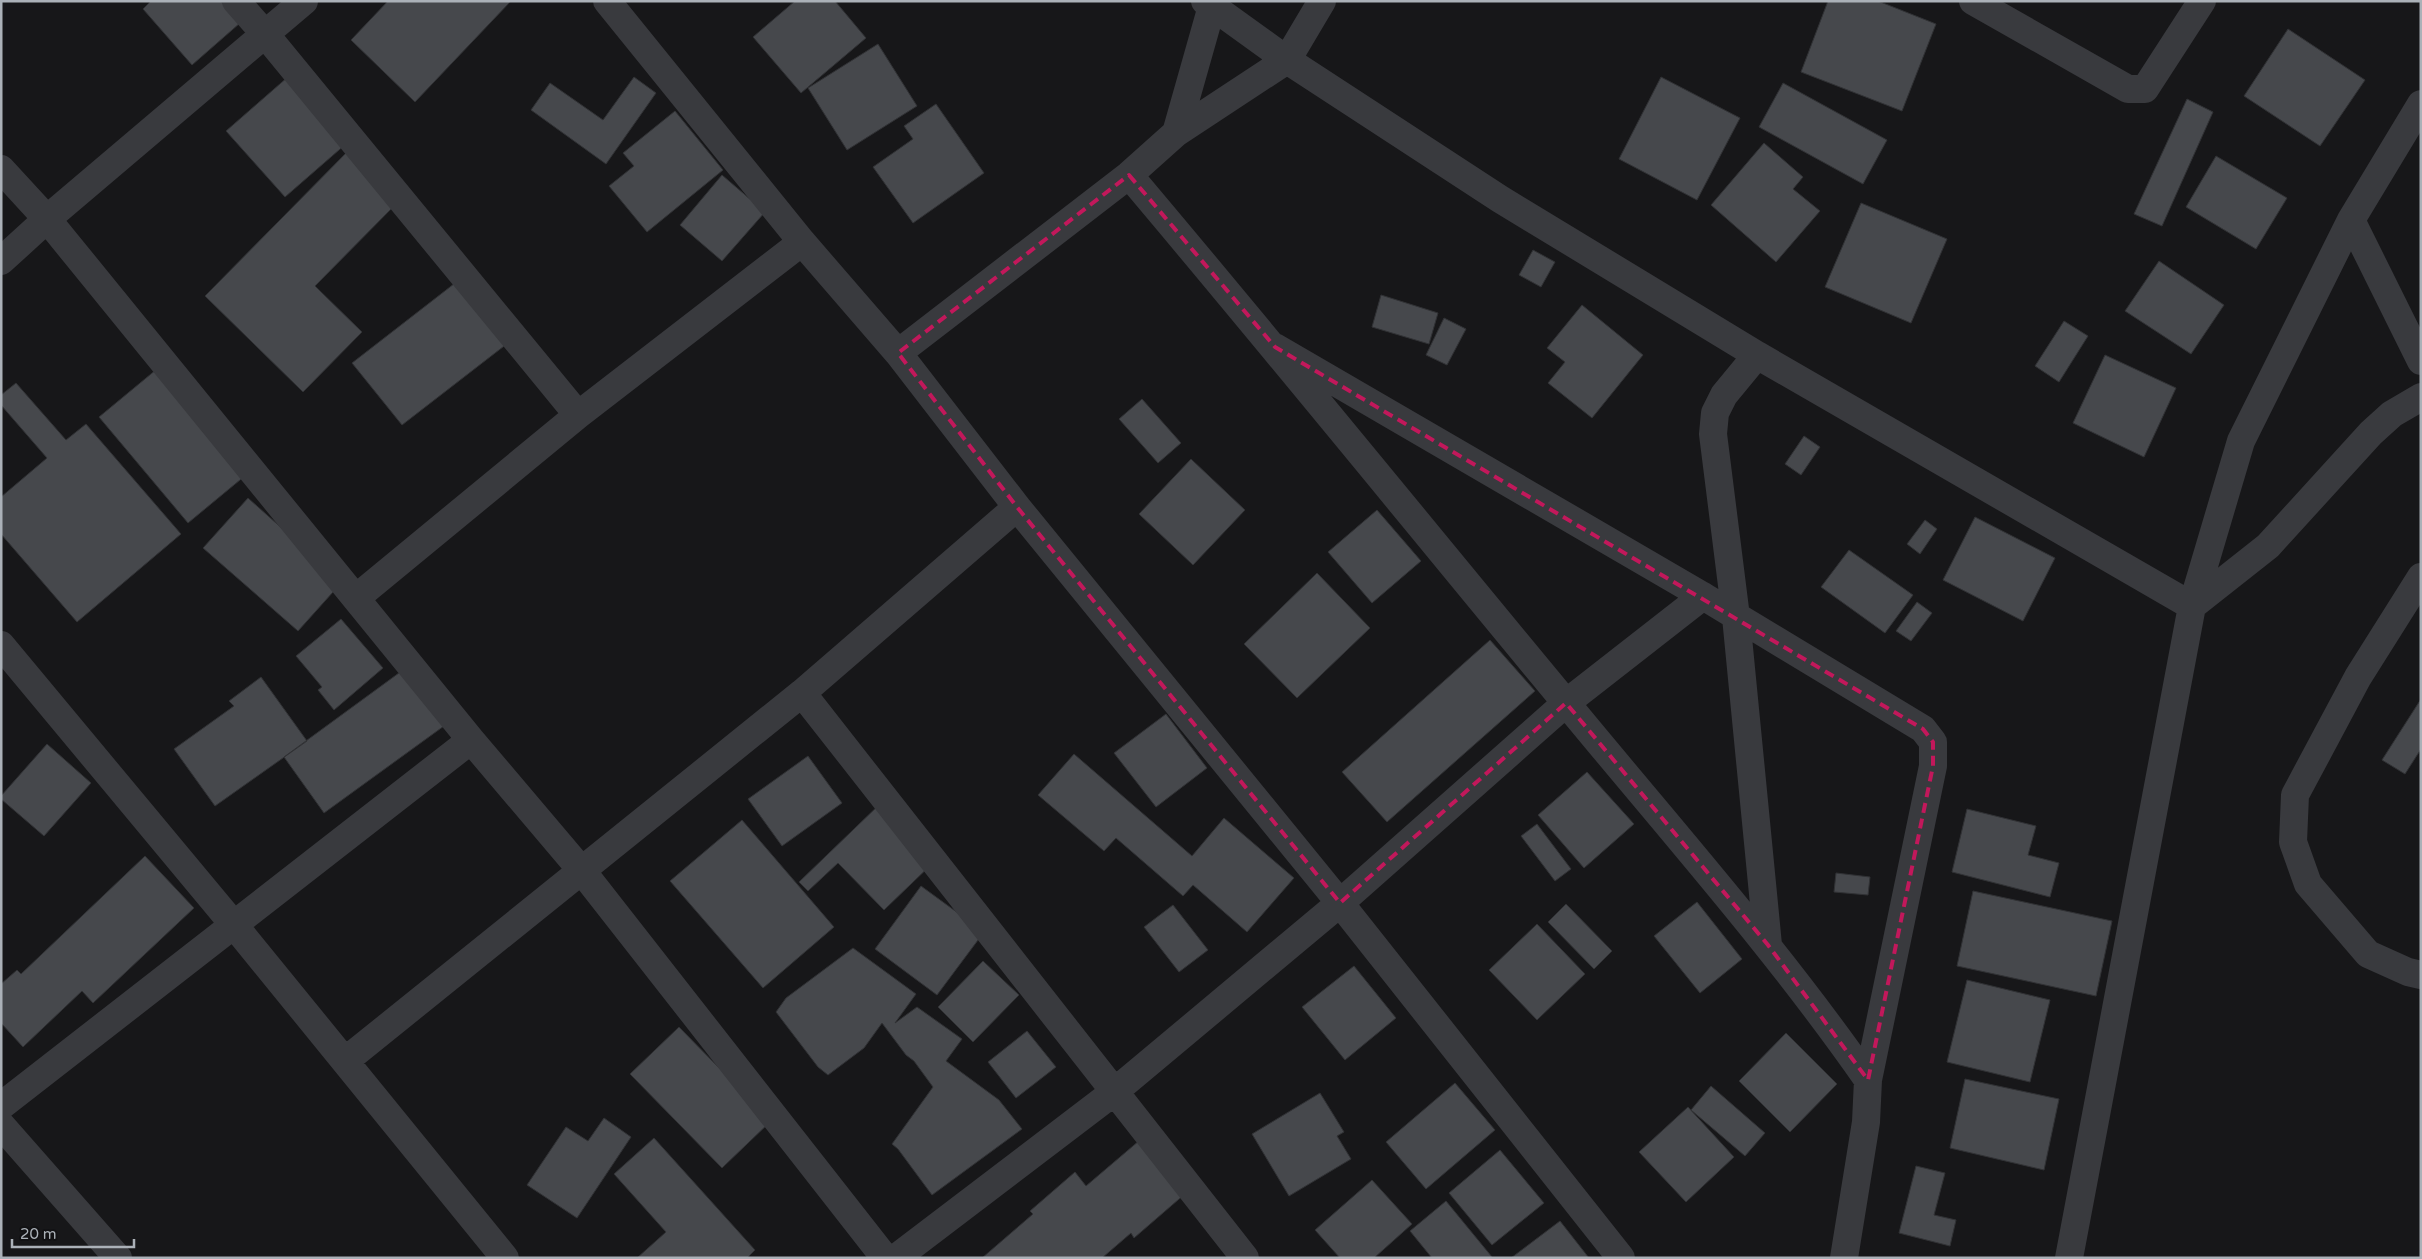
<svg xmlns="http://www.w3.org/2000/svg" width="2422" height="1259" viewBox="0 0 2422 1259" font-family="'Varela Round',sans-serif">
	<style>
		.building { fill: #46484c; stroke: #313235 }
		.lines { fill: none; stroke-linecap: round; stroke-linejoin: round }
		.minor { stroke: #393a3e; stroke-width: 28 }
		.marked { fill: none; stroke: #c2185b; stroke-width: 4; stroke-dasharray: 10 6; stroke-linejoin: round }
	</style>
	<rect width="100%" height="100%" fill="#171719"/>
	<path class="building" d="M151,1H221L240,23L192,65L143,9Z
		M388,1H511L415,102L351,40Z
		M795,1H835L866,38L801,93L753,37Z
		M1828,1H1878L1936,24L1902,111L1801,72Z
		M2288,29L2365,80L2320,146L2244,96Z
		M878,44L917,106L847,150L808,88Z
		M289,76L347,143L285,197L226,131Z
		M634,77L656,93L606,164L531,110L550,83L603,120Z
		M1661,77L1740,118L1697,200L1619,159Z
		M1783,83L1887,140L1863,184L1759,127Z
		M2187,99L2213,112L2162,226L2134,214Z
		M936,104L984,173L913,223L873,167L913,139L904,126Z
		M675,111L723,170L647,232L609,186L634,166L623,153Z
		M1764,143L1803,177L1793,189L1820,211L1776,262L1711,205Z
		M349,150L400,200L315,286L362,332L303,392L205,296Z
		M2216,156L2287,198L2256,249L2186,207Z
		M722,175L765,212L722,261L680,225Z
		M1861,203L1947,239L1911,323L1825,287Z
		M1533,250L1555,262L1541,287L1519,275Z
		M2159,261L2224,305L2191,354L2125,311Z
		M459,280L508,343L402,425L352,363Z
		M1381,295L1438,313L1429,344L1372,327Z
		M1582,305L1643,355L1592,418L1548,383L1565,362L1547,348Z
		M1444,318L1466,329L1447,365L1426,355Z
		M2064,321L2088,336L2059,382L2035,366Z
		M2105,355L2176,388L2144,457L2073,423Z
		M157,369L246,475L188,523L99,417Z
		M16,383L66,440L86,424L181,534L77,622L1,534V497L47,458L1,405V395Z
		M1142,399L1181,443L1158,463L1119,419Z
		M1804,436L1820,447L1801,475L1785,464Z
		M1191,459L1245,510L1193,565L1139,514Z
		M248,498L342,582L298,631L203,548Z
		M1377,510L1421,561L1372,603L1328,552Z
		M1975,517L2055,558L2023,621L1943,580Z
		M1925,520L1937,529L1920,554L1907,544Z
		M1849,550L1913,595L1885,633L1821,587Z
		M1317,573L1370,628L1297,698L1244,644Z
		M1917,602L1932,613L1911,641L1896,631Z
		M341,619L383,668L334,710L318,690L322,687L296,656Z
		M1490,640L1535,691L1387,822L1342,772Z
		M403,670L444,726L324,813L284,757Z
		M261,677L307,741L215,806L174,749L234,706L229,701Z
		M2421,699V749L2405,774L2382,760Z
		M1166,714L1207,768L1156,807L1114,753Z
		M47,744L91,783L44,836L1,799V796Z
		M1074,754L1192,856L1224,818L1294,878L1247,932L1193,885L1183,896L1116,838L1104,851L1038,795Z
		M808,756L842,803L782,846L748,799Z
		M1587,772L1634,824L1584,868L1538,815Z
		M882,802L937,859L884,910L838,863L808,891L799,882Z
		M1967,809L2036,826L2028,855L2059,863L2050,897L1952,872Z
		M742,820L834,927L763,988L670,881Z
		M1537,824L1571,869L1555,881L1521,836Z
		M145,856L194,908L93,1003L82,991L23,1047L1,1023V984L17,970L21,974Z
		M1836,873L1870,877L1868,895L1834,892Z
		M921,886L984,932L937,995L875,949Z
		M1973,891L2112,921L2096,996L1957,966Z
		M1697,902L1742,959L1700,993L1654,936Z
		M1566,904L1612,951L1594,969L1548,922Z
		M1173,905L1208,950L1179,972L1144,927Z
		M1537,924L1585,974L1537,1020L1489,970Z
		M853,948L916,994L895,1023L917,1007L962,1039L946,1061L999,1100L1022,1129L932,1195L898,1149L892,1144L933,1087L914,1061L906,1055L882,1023L864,1048L828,1075L818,1067L776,1012L786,998Z
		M983,961L1019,995L973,1042L938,1007Z
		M1354,966L1396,1018L1345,1060L1302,1007Z
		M1967,980L2050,1000L2030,1082L1947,1062Z
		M679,1027L771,1121L722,1168L630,1074Z
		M1027,1031L1056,1067L1016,1098L988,1062Z
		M1786,1033L1837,1084L1790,1132L1739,1081Z
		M1965,1079L2059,1099L2044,1170L1950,1148Z
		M1455,1083L1495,1130L1426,1189L1386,1142Z
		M1711,1086L1765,1133L1745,1156L1691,1110Z
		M1320,1093L1344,1132L1337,1136L1351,1159L1289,1196L1252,1134Z
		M1688,1107L1734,1157L1686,1202L1639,1152Z
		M604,1118L631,1137L577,1218L527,1185L566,1127L588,1141Z
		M654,1138L755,1250L747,1258H637L666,1232L614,1174Z
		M1140,1140L1186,1193L1134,1238L1131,1233L1102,1258H982L1033,1214L1030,1211L1075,1172L1086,1186Z
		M1500,1150L1544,1203L1492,1245L1449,1193Z
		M1916,1166L1945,1173L1934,1215L1956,1220L1950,1246L1899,1233Z
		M1372,1180L1412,1224L1374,1258H1340L1315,1230Z
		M1446,1201L1492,1257L1491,1258H1432L1410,1231Z
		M1560,1221L1589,1258H1511Z"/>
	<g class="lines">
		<path class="minor" d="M236,1L265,34L578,415
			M607,1L802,242L898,353L1017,507L1340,903L1621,1258
			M1205,1L1287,60L1500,199L1757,355L2192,606L2268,546L2371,433L2392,414L2421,397
			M1973,1L2128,89H2145L2202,1
			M1176,133L1212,6
			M1,169L47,219L471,740L582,871L885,1258
			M1129,175C1277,350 1421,528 1567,704C1669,828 1776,948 1868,1080
			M2351,220L2421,361
			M1,261L47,219L304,1
			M1275,347L1703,596L1923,729L1933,742V766L1868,1080L1866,1122L1844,1258
			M898,353L1129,175L1176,133L1287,60L1322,1
			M1757,355L1724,395L1715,413L1713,434L1736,617L1768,945
			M2421,577L2358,677L2295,795L2293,842L2308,884L2368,954L2408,972L2421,975
			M356,598L578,415L802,242
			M1,645L234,925L505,1258
			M802,693L1245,1258
			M345,1061L802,693L1017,507
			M1,1106L471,740
			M1,1125L118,1258
			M896,1258L1114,1092L1340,903L1566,703L1703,596
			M2069,1258L2192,606L2241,441L2351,220L2421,104"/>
	</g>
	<path class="marked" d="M1129,175L1275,347L1923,729L1933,742V766L1868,1080L1768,945L1566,703L1340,903L1017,507L898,353Z"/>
	<rect width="2422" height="1259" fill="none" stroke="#abb1b8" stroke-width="5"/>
	<path d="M12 1239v8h122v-8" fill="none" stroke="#abb1b8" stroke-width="2.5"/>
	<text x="20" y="1239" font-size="15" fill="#abb1b8" stroke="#121214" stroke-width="4" paint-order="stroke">20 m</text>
</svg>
